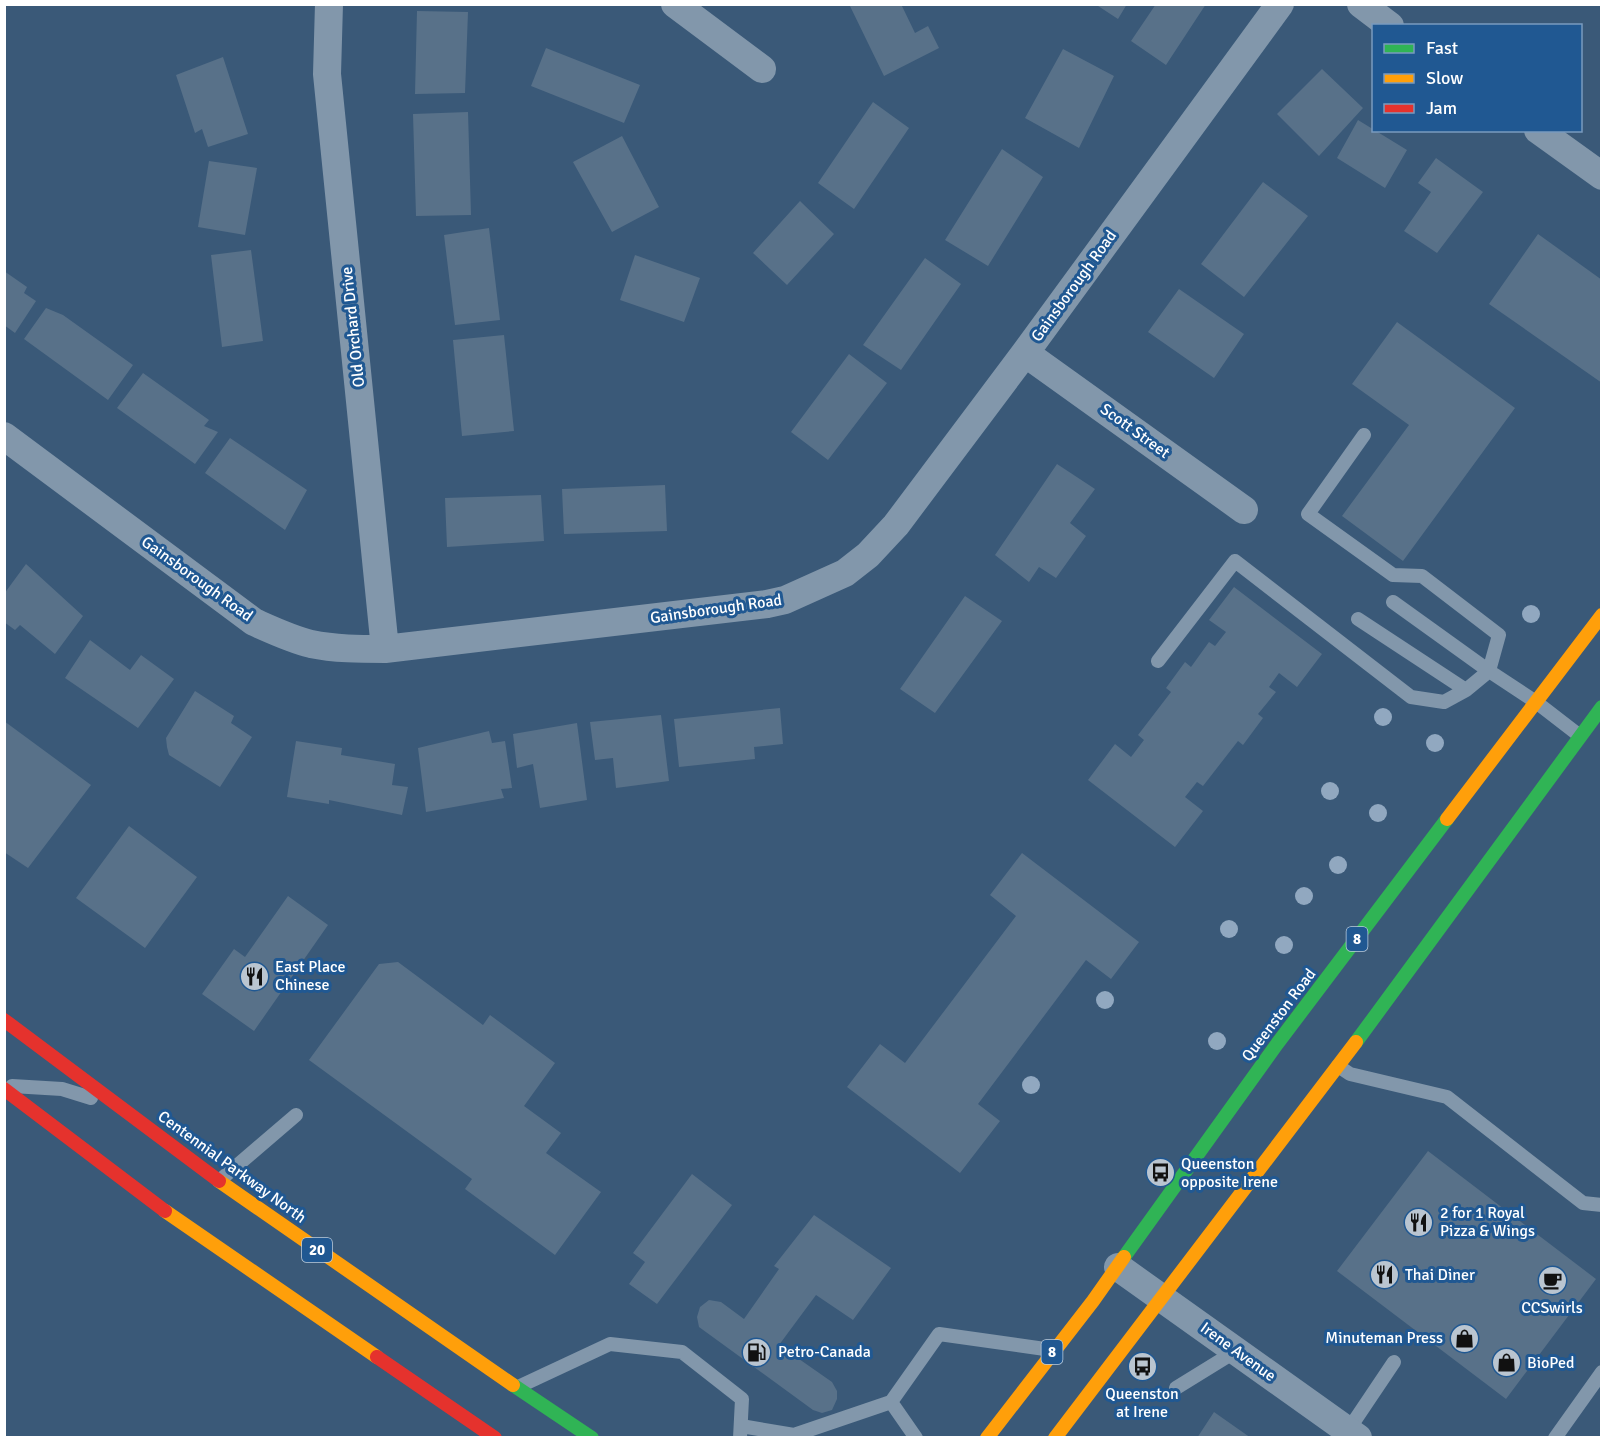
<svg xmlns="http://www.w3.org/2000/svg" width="1606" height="1442" viewBox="0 0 1606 1442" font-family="Signika,sans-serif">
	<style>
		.building { fill: #587189 }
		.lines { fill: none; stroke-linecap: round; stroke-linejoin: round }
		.lane { stroke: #8297ab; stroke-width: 14 }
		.street { stroke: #8297ab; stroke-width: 28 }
		.fast { stroke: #30b455; stroke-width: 14 }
		.slow { stroke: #ff9f0a; stroke-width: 14 }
		.jam { stroke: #e5322d; stroke-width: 14 }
		.tree { fill: #91a8c0 }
		.labels { text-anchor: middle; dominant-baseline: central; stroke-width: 6; stroke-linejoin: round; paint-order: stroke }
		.shield { fill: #205892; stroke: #bccdde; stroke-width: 1.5 }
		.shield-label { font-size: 15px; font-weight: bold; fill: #fff }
		.street-label { font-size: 16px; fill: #fff; stroke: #205892 }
		.poi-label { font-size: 16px; fill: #fff; stroke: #205892; text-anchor: start }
	</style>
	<rect width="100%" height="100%" fill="#3a5978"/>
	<path class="building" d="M849,4H901L915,33L928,26L939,48L884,76Z
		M1095,4H1127L1118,19Z
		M1156,4H1206L1166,65L1131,41Z
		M417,11L468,12L465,93L415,94Z
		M546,48L640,85L624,123L531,86Z
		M1063,49L1114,76L1079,148L1025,118Z
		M223,57L248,134L208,147L202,129L195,133L176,75Z
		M1322,69L1363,108L1319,156L1277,114Z
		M873,102L909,128L854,209L818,183Z
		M468,112L471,215L416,216L413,114Z
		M1358,120L1407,150L1385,188L1337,158Z
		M622,136L659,207L612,232L573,162Z
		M1002,149L1043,177L988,266L945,240Z
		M1436,158L1483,192L1437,253L1404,231L1431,192L1418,183Z
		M209,161L257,168L245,235L198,227Z
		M1263,182L1308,216L1244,297L1201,264Z
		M800,201L834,234L787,285L753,253Z
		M489,228L500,320L455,325L444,235Z
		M1538,234L1602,280V383L1489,304Z
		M251,250L263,341L222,347L211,255Z
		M635,255L700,278L684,322L620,300Z
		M925,258L961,284L901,370L863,345Z
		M4,271L27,287L24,293L36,301L15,333L4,325Z
		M1179,289L1244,334L1214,378L1148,332Z
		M46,308L63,315L133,365L108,400L24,339Z
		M1397,322L1515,408L1403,561L1342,516L1409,425L1352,384Z
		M504,335L514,431L462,436L453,340Z
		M849,354L887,383L828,460L791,432Z
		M143,373L209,420L204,426L218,432L195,464L117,408Z
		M230,438L307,490L285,530L205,473Z
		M1057,464L1095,489L1070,523L1086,536L1056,578L1039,567L1029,582L995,555Z
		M665,485L667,531L564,534L562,489Z
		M541,495L544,541L447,547L445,498Z
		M26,564L83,616L55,654L20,625L15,630L4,622V594Z
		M1234,587L1322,654L1297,687L1279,673L1269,687L1276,692L1258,714L1263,718L1243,745L1238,741L1203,786L1197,782L1185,797L1203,811L1175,847L1088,780L1115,744L1131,757L1144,740L1138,735L1171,692L1166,688L1185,662L1191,667L1209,642L1215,646L1226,632L1209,620Z
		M965,596L1002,621L935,713L900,689Z
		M90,640L130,670L141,655L174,679L138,728L65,678Z
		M195,691L234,716L231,723L252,737L220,787L169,755L167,747L166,738Z
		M780,708L783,744L754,747L755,759L679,767L674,719Z
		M661,715L669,781L616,788L613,758L595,760L590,722Z
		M4,721L91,785L28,868L4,852Z
		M577,723L587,800L540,808L533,764L517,768L513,734Z
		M489,731L492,743L505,741L512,788L501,789L504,798L426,812L418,748Z
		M296,741L342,748L341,755L395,764L392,785L408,787L402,815L329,800V804L287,797Z
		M129,826L197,877L145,948L76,898Z
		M1022,853L1139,942L1111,979L1086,960L978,1104L1000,1121L960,1173L847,1087L880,1044L905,1063L1016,916L990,895Z
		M288,896L328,925L254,1031L202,994L234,949L245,957Z
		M398,962L483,1025L490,1015L555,1063L524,1106L561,1133L546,1153L601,1192L555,1255L465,1189L472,1179L309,1060L379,964Z
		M1428,1151L1596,1279L1506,1399L1337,1271Z
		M692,1174L732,1205L657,1304L629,1284L645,1262L633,1253Z
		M814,1215L891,1268L853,1320L816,1295L779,1345L832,1382L837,1391V1399L832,1410L822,1413L813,1410L699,1327L697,1317L700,1307L709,1300L721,1302L744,1319L779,1269L774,1266Z
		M1214,1412L1251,1438H1197Z"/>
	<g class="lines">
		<path class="lane" d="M1364,435L1308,514L1393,575L1422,576L1499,635L1489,671L1393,602
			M1358,619L1466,690L1489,671L1536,702L1580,736
			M1158,661L1235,561L1411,697L1444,702L1466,690
			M1338,1066L1350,1074L1447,1097L1583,1203L1602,1205
			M12,1086L62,1089L91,1098
			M219,1181L296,1115
			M518,1387L610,1344L682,1352L742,1399L740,1438
			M1176,1388L1236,1351
			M741,1426L794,1435L891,1402
			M1347,1432L1394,1362
			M916,1438L891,1402L939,1334L1052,1350
			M1555,1438L1602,1372"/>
		<path class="street" d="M329,4L327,74L385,649
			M675,4L762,69
			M1361,4L1390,26
			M1538,130L1602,176
			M1025,353L1244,510
			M4,436L254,622C272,630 291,639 311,644C335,649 360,649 385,649L767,604L785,600L845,573L868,555L896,525L1025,353L1280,4
			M1118,1267L1358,1438"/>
		<path class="fast" d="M1356,1042L1602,707
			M1124,1257L1277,1044L1447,819
			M513,1385L592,1438"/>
		<path class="slow" d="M1447,819L1602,615
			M219,1181L513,1385
			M165,1211L377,1357
			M987,1438L1093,1301L1124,1257
			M1055,1438L1356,1042"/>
		<path class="jam" d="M4,1020L219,1181
			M4,1089L165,1211
			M377,1357L495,1438"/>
	</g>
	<g class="tree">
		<circle cx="1531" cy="614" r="9"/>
		<circle cx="1383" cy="717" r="9"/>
		<circle cx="1435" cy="743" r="9"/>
		<circle cx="1330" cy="791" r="9"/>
		<circle cx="1378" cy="813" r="9"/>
		<circle cx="1338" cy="865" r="9"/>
		<circle cx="1304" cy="896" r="9"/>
		<circle cx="1229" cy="929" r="9"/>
		<circle cx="1284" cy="945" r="9"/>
		<circle cx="1105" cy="1000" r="9"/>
		<circle cx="1217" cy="1041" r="9"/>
		<circle cx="1031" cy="1085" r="9"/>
	</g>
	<defs>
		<symbol id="restaurant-disc" viewBox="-11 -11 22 22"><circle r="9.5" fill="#bac5d0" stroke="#205892"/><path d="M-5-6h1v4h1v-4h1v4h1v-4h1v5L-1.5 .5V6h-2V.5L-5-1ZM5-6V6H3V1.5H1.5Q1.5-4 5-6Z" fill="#111"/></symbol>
		<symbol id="bus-disc" viewBox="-11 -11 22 22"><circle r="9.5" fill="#bac5d0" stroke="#205892"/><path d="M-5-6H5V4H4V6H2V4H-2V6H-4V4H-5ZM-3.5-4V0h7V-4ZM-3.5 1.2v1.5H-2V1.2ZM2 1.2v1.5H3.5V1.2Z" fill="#111"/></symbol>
		<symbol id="cafe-disc" viewBox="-11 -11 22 22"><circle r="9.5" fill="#bac5d0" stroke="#205892"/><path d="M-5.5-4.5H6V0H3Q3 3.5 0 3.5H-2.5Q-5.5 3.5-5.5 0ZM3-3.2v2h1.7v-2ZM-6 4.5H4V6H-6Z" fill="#111"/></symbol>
		<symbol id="shop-disc" viewBox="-11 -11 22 22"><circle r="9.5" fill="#bac5d0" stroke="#205892"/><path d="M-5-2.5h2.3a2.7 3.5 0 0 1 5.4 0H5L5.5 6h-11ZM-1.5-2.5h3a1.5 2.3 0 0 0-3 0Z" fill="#111"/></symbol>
		<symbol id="fuel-disc" viewBox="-11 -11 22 22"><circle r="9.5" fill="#bac5d0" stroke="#205892"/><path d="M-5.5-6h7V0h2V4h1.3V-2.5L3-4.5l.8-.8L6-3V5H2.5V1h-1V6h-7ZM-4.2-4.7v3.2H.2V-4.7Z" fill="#111"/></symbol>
	</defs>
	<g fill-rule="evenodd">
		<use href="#restaurant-disc" x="238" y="960" width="33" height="33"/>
		<use href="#bus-disc" x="1144" y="1156" width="33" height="33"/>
		<use href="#restaurant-disc" x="1402" y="1206" width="33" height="33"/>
		<use href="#restaurant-disc" x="1368" y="1258" width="33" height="33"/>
		<use href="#cafe-disc" x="1536" y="1264" width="33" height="33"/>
		<use href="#shop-disc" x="1448" y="1322" width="33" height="33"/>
		<use href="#fuel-disc" x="740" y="1336" width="33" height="33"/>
		<use href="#shop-disc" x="1490" y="1346" width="33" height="33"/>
		<use href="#bus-disc" x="1126" y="1350" width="33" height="33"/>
	</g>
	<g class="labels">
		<g class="shield">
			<rect x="1346.5" y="927" width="21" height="24" rx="4.5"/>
			<rect x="302" y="1238" width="30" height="24" rx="4.5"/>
			<rect x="1041.5" y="1340" width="21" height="24" rx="4.5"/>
		</g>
		<g class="shield-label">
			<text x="1357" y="939">8</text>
			<text x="317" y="1250">20</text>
			<text x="1052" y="1352">8</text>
		</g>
		<g class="street-label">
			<text transform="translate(1074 286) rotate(-54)">Gainsborough Road</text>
			<text transform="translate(353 327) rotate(-96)">Old Orchard Drive</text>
			<text transform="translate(1135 431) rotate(36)">Scott Street</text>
			<text transform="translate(197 579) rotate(36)">Gainsborough Road</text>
			<text transform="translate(716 609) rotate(-8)">Gainsborough Road</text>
			<text transform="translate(1279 1015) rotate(-53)">Queenston Road</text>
			<text transform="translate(232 1167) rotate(36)">Centennial Parkway North</text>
			<text transform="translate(1238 1352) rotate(36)">Irene Avenue</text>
		</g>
		<g class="poi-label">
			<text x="275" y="967">East Place<tspan x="275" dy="18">Chinese</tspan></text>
			<text x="1181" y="1164">Queenston<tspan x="1181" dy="18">opposite Irene</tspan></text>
			<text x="1440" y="1213">2 for 1 Royal<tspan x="1440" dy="18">Pizza &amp; Wings</tspan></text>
			<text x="1405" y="1275">Thai Diner</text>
			<text x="1552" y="1308" text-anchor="middle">CCSwirls</text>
			<text x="1443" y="1338" text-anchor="end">Minuteman Press</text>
			<text x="778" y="1352">Petro-Canada</text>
			<text x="1527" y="1363">BioPed</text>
			<text x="1142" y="1394" text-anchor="middle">Queenston<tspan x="1142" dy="18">at Irene</tspan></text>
		</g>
	</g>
	<rect width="1606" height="1442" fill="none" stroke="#ffffff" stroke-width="12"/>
	<rect x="1372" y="24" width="210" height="108" fill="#205892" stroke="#799bbe" stroke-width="1.5"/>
	<rect x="1384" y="44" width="30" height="9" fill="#30b455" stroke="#799bbe" stroke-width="1.5"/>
	<text x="1426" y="54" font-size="18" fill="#ffffff">Fast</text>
	<rect x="1384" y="74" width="30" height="9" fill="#ff9f0a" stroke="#799bbe" stroke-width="1.5"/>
	<text x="1426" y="84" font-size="18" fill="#ffffff">Slow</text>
	<rect x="1384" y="104" width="30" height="9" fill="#e5322d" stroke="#799bbe" stroke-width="1.5"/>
	<text x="1426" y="114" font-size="18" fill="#ffffff">Jam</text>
</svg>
